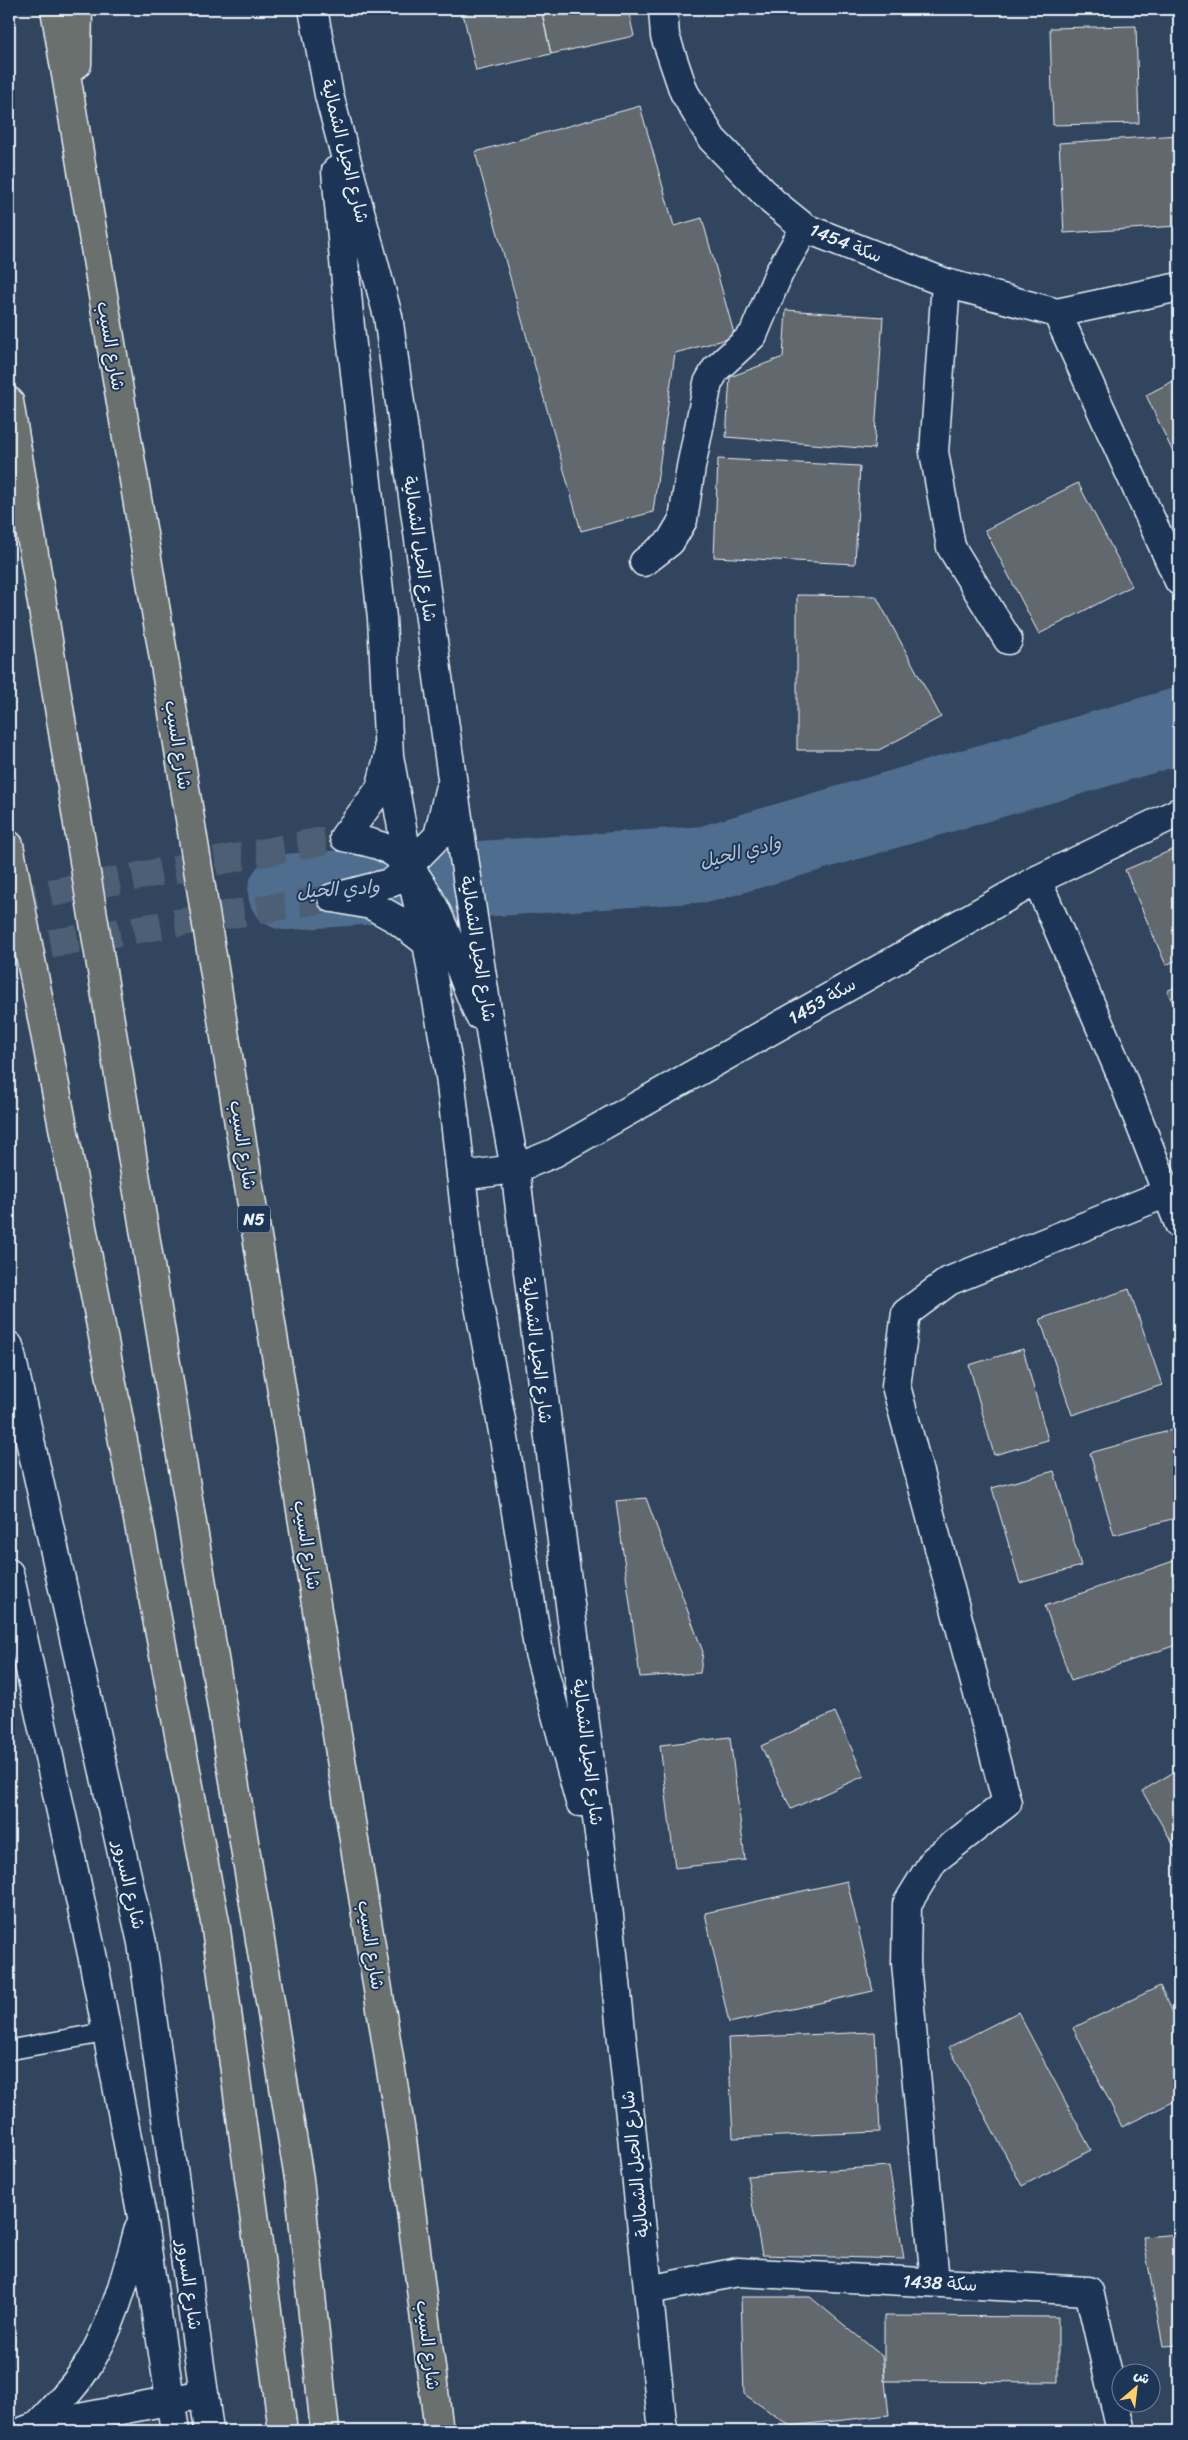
<svg xmlns="http://www.w3.org/2000/svg" width="1188" height="2440" viewBox="0 0 1188 2440" font-family="Sriracha,'Playpen Sans Arabic',sans-serif">
	<style>
		.lines { fill: none; stroke-linecap: round; stroke-linejoin: round }
		.river { stroke: #506d8f; stroke-width: 76 }
		.building { fill: #62696e; stroke: #e8f1f8 }
		.secondary-tunnel { stroke: #4d5f75; stroke-width: 28; stroke-dasharray: 28 14; stroke-linecap: butt }
		.lane-casing { stroke: #e8f1f8; stroke-width: 22 }
		.street-casing { stroke: #e8f1f8; stroke-width: 31 }
		.secondary-casing { stroke: #e8f1f8; stroke-width: 31 }
		.highway-casing { stroke: #e8f1f8; stroke-width: 31 }
		.lane { stroke: #1d3557; stroke-width: 19 }
		.street { stroke: #1d3557; stroke-width: 28 }
		.secondary { stroke: #1d3557; stroke-width: 28 }
		.highway { stroke: #6b706d; stroke-width: 28 }
		.labels { text-anchor: middle; dominant-baseline: central; stroke-width: 4; stroke-linejoin: round; paint-order: stroke }
		.shield { fill: #1d3557; stroke: #abb9c8; stroke-width: 1 }
		.shield-label { font-size: 16px; font-weight: bold; fill: #e8f1f8 }
		.street-label { font-size: 18px; fill: #e8f1f8; stroke: #1d3557 }
		.water-label { font-size: 19px; font-style: italic; fill: #b3c3d3; stroke: #1d3557 }
	</style>
	<rect width="100%" height="100%" fill="#32455e"/>
	<filter id="ink" filterUnits="userSpaceOnUse"><feTurbulence type="fractalNoise" baseFrequency=".02" numOctaves="2"/><feDisplacementMap in="SourceGraphic" scale="10" xChannelSelector="R" yChannelSelector="G"/><feConvolveMatrix kernelMatrix="1 2 1 2 8 2 1 2 1" color-interpolation-filters="sRGB"/></filter>
	<g filter="url(#ink)">
		<g class="lines">
			<path class="river" d="M286,892L706,864L1179,726"/>
		</g>
		<path class="building" d="M462,9H541L551,54L476,71Z
			M541,9H628L634,36L551,54Z
			M1136,26L1139,123L1053,125L1050,28Z
			M640,106L674,226L702,218L735,337L675,353L653,512L581,531L475,152Z
			M1179,135V226L1064,233L1059,143Z
			M786,310L883,317L874,449L726,437L730,377L783,357Z
			M1179,378V465L1146,395Z
			M718,459L860,466L855,564L714,557Z
			M1078,483L1132,586L1039,634L985,530Z
			M797,595L876,596L941,717L879,750H797Z
			M1179,847V959L1166,965L1125,870Z
			M1179,985V1015L1167,991Z
			M1129,1289L1162,1385L1072,1415L1040,1319Z
			M1023,1349L1048,1440L994,1455L969,1365Z
			M1179,1428V1517L1114,1535L1090,1453Z
			M1054,1471L1081,1566L1020,1583L992,1488Z
			M646,1498L703,1652L700,1673L640,1677L616,1501Z
			M1179,1559V1644L1071,1681L1045,1606Z
			M835,1712L864,1776L791,1809L761,1746Z
			M730,1737L745,1860L675,1868L660,1745Z
			M1179,1769V1854L1142,1791Z
			M847,1881L873,1991L729,2023L705,1913Z
			M1160,1986L1179,2024V2099L1122,2127L1073,2028Z
			M1018,2012L1091,2150L1022,2186L949,2047Z
			M875,2032L880,2132L733,2138L728,2038Z
			M889,2166L904,2259L762,2255L747,2176Z
			M1179,2234V2345L1163,2346L1143,2237Z
			M741,2297H810L882,2356L889,2415L790,2426L744,2394Z
			M884,2316L1058,2317V2382L884,2381Z"/>
		<g class="lines">
			<path class="secondary-tunnel" d="M9,901L344,837
				M9,950L332,898"/>
			<defs>
				<path id="lane" d="M9,2050L107,2032"/>
				<path id="street" d="M663,9L665,36L684,92L712,139L773,202L805,228L946,283L1057,313L1179,287
					M946,283L934,452L951,547L1008,640
					M1057,313L1179,581
					M644,562L670,542L683,520L691,467L708,383L716,369L753,335L779,273L805,228
					M1037,880L1119,1070L1179,1224
					M935,2282L906,1963L907,1904L934,1860L1007,1803L896,1386L906,1313L949,1281L1167,1193
					M649,2290L738,2272L1089,2291L1121,2431
					M24,2431L37,2426L204,2394"/>
				<path id="secondary" d="M313,9L329,95L388,316L452,778L492,1043L515,1169L607,1897L663,2431
					M336,171L350,327L382,618L389,756L409,866L427,943L450,1076L471,1264L501,1420L539,1653L580,1802
					M388,758L380,789L344,837C357,840 373,842 385,848C431,868 458,971 479,1015
					M332,898L393,882L438,836L449,790
					M339,899L371,905L396,919L427,943
					M461,1176L515,1169L554,1153L1037,880L1179,812
					M9,1346L142,1943L209,2431
					M9,1573L92,1954L142,2217L175,2431
					M37,2426C54,2407 75,2387 88,2365C114,2324 126,2274 139,2228"/>
				<path id="highway" d="M55,9L172,707L402,2139L439,2431
					M77,64L78,9
					M9,401L299,2179L325,2431
					M9,845L215,1922L283,2431"/>
			</defs>
			<use href="#lane" class="lane-casing"/>
			<use href="#street" class="street-casing"/>
			<use href="#secondary" class="secondary-casing"/>
			<use href="#highway" class="highway-casing"/>
			<use href="#lane" class="lane"/>
			<use href="#street" class="street"/>
			<use href="#secondary" class="secondary"/>
			<use href="#highway" class="highway"/>
		</g>
	</g>
	<g class="labels">
		<rect class="shield" x="238" y="1205.5" width="32" height="27" rx="4"/>
		<g class="shield-label">
			<text x="254" y="1219">N5</text>
		</g>
		<g class="street-label">
			<text transform="translate(345 151) rotate(76)">شارع الحيل الشمالية</text>
			<text transform="translate(846 243) rotate(22)">سكة 1454</text>
			<text transform="translate(111 346) rotate(80)">شارع السيب</text>
			<text transform="translate(420 549) rotate(82)">شارع الحيل الشمالية</text>
			<text transform="translate(178 745) rotate(81)">شارع السيب</text>
			<text transform="translate(478 949) rotate(81)">شارع الحيل الشمالية</text>
			<text transform="translate(822 1001) rotate(-30)">سكة 1453</text>
			<text transform="translate(243 1145) rotate(81)">شارع السيب</text>
			<text transform="translate(537 1350) rotate(83)">شارع الحيل الشمالية</text>
			<text transform="translate(307 1545) rotate(81)">شارع السيب</text>
			<text transform="translate(588 1752) rotate(83)">شارع الحيل الشمالية</text>
			<text transform="translate(129 1885) rotate(77)">شارع السرور</text>
			<text transform="translate(371 1945) rotate(81)">شارع السيب</text>
			<text transform="translate(635 2164) rotate(-96)">شارع الحيل الشمالية</text>
			<text transform="translate(940 2283) rotate(3)">سكة 1438</text>
			<text transform="translate(189 2285) rotate(82)">شارع السرور</text>
			<text transform="translate(428 2345) rotate(83)">شارع السيب</text>
		</g>
		<g class="water-label">
			<text transform="translate(740 852) rotate(-14)">وادي الحيل</text>
			<text transform="translate(338 889) rotate(-4)">وادي الحيل</text>
		</g>
	</g>
	<rect width="1188" height="2440" fill="none" stroke="#1d3557" stroke-width="30"/>
	<rect x="15" y="15" width="1158" height="2410" fill="none" stroke="#e8f1f8" stroke-width="2" filter="url(#ink)"/>
	<g transform="translate(1136 2388) rotate(28)"><circle r="24" fill="#1d3557" stroke="#6e8097"/>
	<path d="M0-4L9 19L0 12L-9 19Z" fill="#ffd166"/>
	<text y="-8" font-size="14" font-weight="bold" text-anchor="middle" fill="#e8f1f8">ش</text>
	</g>
</svg>
